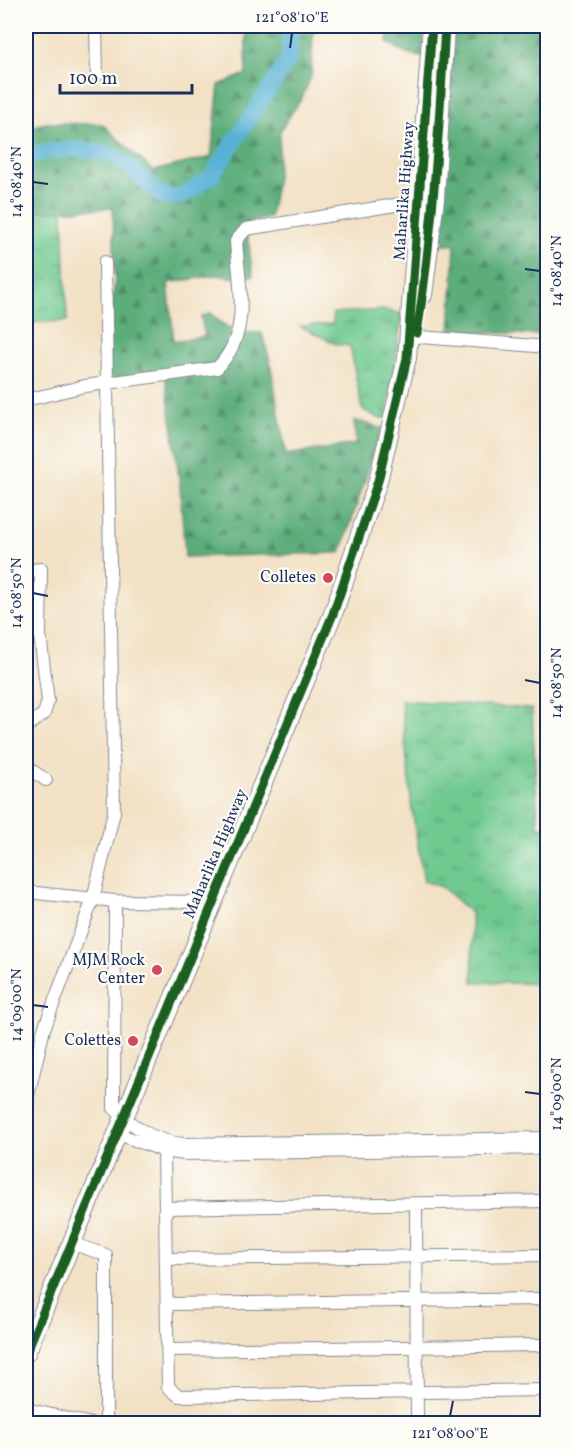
<svg xmlns="http://www.w3.org/2000/svg" width="573" height="1449" viewBox="0 0 573 1449" font-family="Vollkorn,serif">
	<style>
		.grass { fill: url(#grass-tufts); stroke: #467c76; stroke-width: 1.5 }
		.forest { fill: url(#forest-firs); stroke: #3c6e6c; stroke-width: 1.5 }
		.lines { fill: none; stroke-linecap: round; stroke-linejoin: round }
		.river { stroke: #58b2d6; stroke-width: 16 }
		.minor-casing { stroke: #868891; stroke-width: 14 }
		.highway-casing { stroke: #868891; stroke-width: 20 }
		.minor { stroke: #fff; stroke-width: 12 }
		.highway { stroke: #fff; stroke-width: 18 }
		.cycleway-casing { stroke: #fdfcf7; stroke-width: 13 }
		.cycleway { stroke: #1b5e20; stroke-width: 9 }
		.ticks { fill: none; stroke: #1b2f5e; stroke-width: 2 }
		.poi-dot { fill: #d1495b; stroke: #fdfcf7; stroke-width: 2 }
		.labels { text-anchor: middle; dominant-baseline: central; stroke-width: 4.5; stroke-linejoin: round; paint-order: stroke }
		.street-label { font-size: 16px; fill: #1b2f5e; stroke: #fdfcf7 }
		.poi-label { font-size: 16px; fill: #1b2f5e; stroke: #fdfcf7; text-anchor: end }
		.neatline { fill: none; stroke: #1b2f5e; stroke-width: 2 }
		.ticks-label { font-size: 15px; text-anchor: middle; fill: #1b2f5e }
	</style>
	<defs>
		<pattern id="grass-tufts" width="24" height="20" patternUnits="userSpaceOnUse" patternTransform="scale(1.5)"><rect width="24" height="20" fill="#70c98f"/><path d="M3 7l-1-3M5 7V3M7 7l1-3M15 17l-1-3M17 17v-4M19 17l1-3" fill="none" stroke="#5ba478"/></pattern>
		<pattern id="forest-firs" width="22" height="20" patternUnits="userSpaceOnUse" patternTransform="scale(1.5)"><rect width="22" height="20" fill="#5cad7a"/><path d="M5 1l3.5 6h-7zM16 11l3.5 6h-7z" fill="#4b8d67"/></pattern>
	</defs>
	<rect width="100%" height="100%" fill="#fdfcf7"/>
	<filter id="ink" filterUnits="userSpaceOnUse"><feTurbulence type="fractalNoise" baseFrequency=".0167" numOctaves="2"/><feDisplacementMap in="SourceGraphic" scale="12" xChannelSelector="R" yChannelSelector="G"/><feConvolveMatrix kernelMatrix="1 2 1 2 8 2 1 2 1" color-interpolation-filters="sRGB"/></filter>
	<filter id="wash" filterUnits="userSpaceOnUse"><feTurbulence type="fractalNoise" baseFrequency=".008" numOctaves="4" result="noise"/><feDisplacementMap in="SourceGraphic" scale="24" xChannelSelector="R" yChannelSelector="G"/><feGaussianBlur stdDeviation="1.35" result="paint"/><feColorMatrix in="noise" values="0 0 0 0 0 0 0 0 0 0 0 0 0 0 0 0 0 1.4 0 .05"/><feComposite in="paint" operator="in"/></filter>
	<g filter="url(#wash)">
		<rect width="100%" height="100%" fill="#f2e1c4"/>
		<path class="grass" d="M49,209L63,210L67,321L26,323V212Z
			M385,310L402,314L386,418H378L362,409L350,346L336,344L300,326L333,324V313Z
			M401,700L532,709L538,827L547,828V984L473,982L471,913L442,887L424,881L412,810Z"/>
		<path class="forest" d="M246,26H320L313,33L311,77L301,99L280,131L277,178L270,217L246,223L253,276L237,278L217,275L168,283L174,342L205,336L201,317L211,313C224,330 242,333 262,333L270,361L286,455L356,444L354,420L382,428L341,553L185,557L180,485L165,374L110,381L108,341L115,279L113,208L26,212V127L46,123L102,124L153,171L211,157L219,85L246,74Z
			M382,26H424L423,58L404,52L387,42L389,31Z
			M455,26H547V335L450,331L455,245L440,243Z"/>
		<g class="lines">
			<path class="river" d="M26,157C47,149 96,145 117,158C133,169 148,184 163,197L183,196L211,177L289,59L290,26"/>
		</g>
	</g>
	<g filter="url(#ink)">
		<g class="lines">
			<defs>
				<path id="minor" d="M96,26L97,75
					M407,336L548,347
					M26,400L85,386L217,368C252,333 239,286 236,241L246,229L420,201
					M26,571L41,569L40,635L48,701L44,714L26,727
					M26,772L31,770L46,780
					M26,892L115,901L211,902
					M115,901L114,1108C132,1127 156,1141 182,1144L548,1138
					M26,1103L44,1029L93,899L114,812L105,262
					M116,1133L164,1151L184,1154L548,1148
					M167,1142L164,1151L168,1387L179,1396L548,1390
					M416,1203L417,1419
					M165,1208L548,1201
					M71,1243L106,1255V1424
					M166,1259L548,1255
					M167,1304L548,1299
					M168,1350L548,1345
					M26,1409L91,1424"/>
				<path id="highway" d="M423,295L435,199L445,26
					M26,1353L333,614L378,481L407,358L432,26"/>
			</defs>
			<use href="#minor" class="minor-casing"/>
			<use href="#highway" class="highway-casing"/>
			<use href="#minor" class="minor"/>
			<use href="#highway" class="highway"/>
			<defs>
				<path id="cycleway" d="M417,333C433,230 439,129 445,26
					M26,1353L333,614L378,481L407,358L432,26"/>
			</defs>
			<use href="#cycleway" class="cycleway-casing"/>
			<use href="#cycleway" class="cycleway"/>
		</g>
	</g>
	<path class="ticks" d="M290,48L292,33M33,182L48,184M525,269L540,271M33,593L48,596M525,680L540,683M33,1005L48,1007M525,1092L540,1094M450,1416L453,1401"/>
	<g class="poi-dot">
		<circle cx="328" cy="578" r="6"/>
		<circle cx="157" cy="970" r="6"/>
		<circle cx="133" cy="1041" r="6"/>
	</g>
	<g class="labels">
		<g class="street-label">
			<text transform="translate(405 191) rotate(-86)">Maharlika Highway</text>
			<text transform="translate(216 854) rotate(-67)">Maharlika Highway</text>
		</g>
		<g class="poi-label">
			<text x="316" y="578">Colletes</text>
			<text x="145" y="961">MJM Rock<tspan x="145" dy="18">Center</tspan></text>
			<text x="121" y="1041">Colettes</text>
		</g>
	</g>
	<rect width="573" height="1449" fill="none" stroke="#fdfcf7" stroke-width="66"/>
	<path d="M60 84v9h132v-9" fill="none" stroke="#1b2f5e" stroke-width="3"/>
	<text x="69" y="84" font-size="18" fill="#1b2f5e" stroke="#fdfcf7" stroke-width="4.5" paint-order="stroke">100 m</text>
	<rect x="33" y="33" width="507" height="1383" class="neatline"/>
	<g class="ticks-label">
		<text x="292" y="22">121°08'10"E</text>
		<text transform="translate(16 182) rotate(-90)" y="5">14°08'40"N</text>
		<text transform="translate(556 271) rotate(-90)" y="5">14°08'40"N</text>
		<text transform="translate(16 593) rotate(-90)" y="5">14°08'50"N</text>
		<text transform="translate(556 683) rotate(-90)" y="5">14°08'50"N</text>
		<text transform="translate(16 1005) rotate(-90)" y="5">14°09'00"N</text>
		<text transform="translate(556 1094) rotate(-90)" y="5">14°09'00"N</text>
		<text x="450" y="1438">121°08'00"E</text>
	</g>
</svg>
